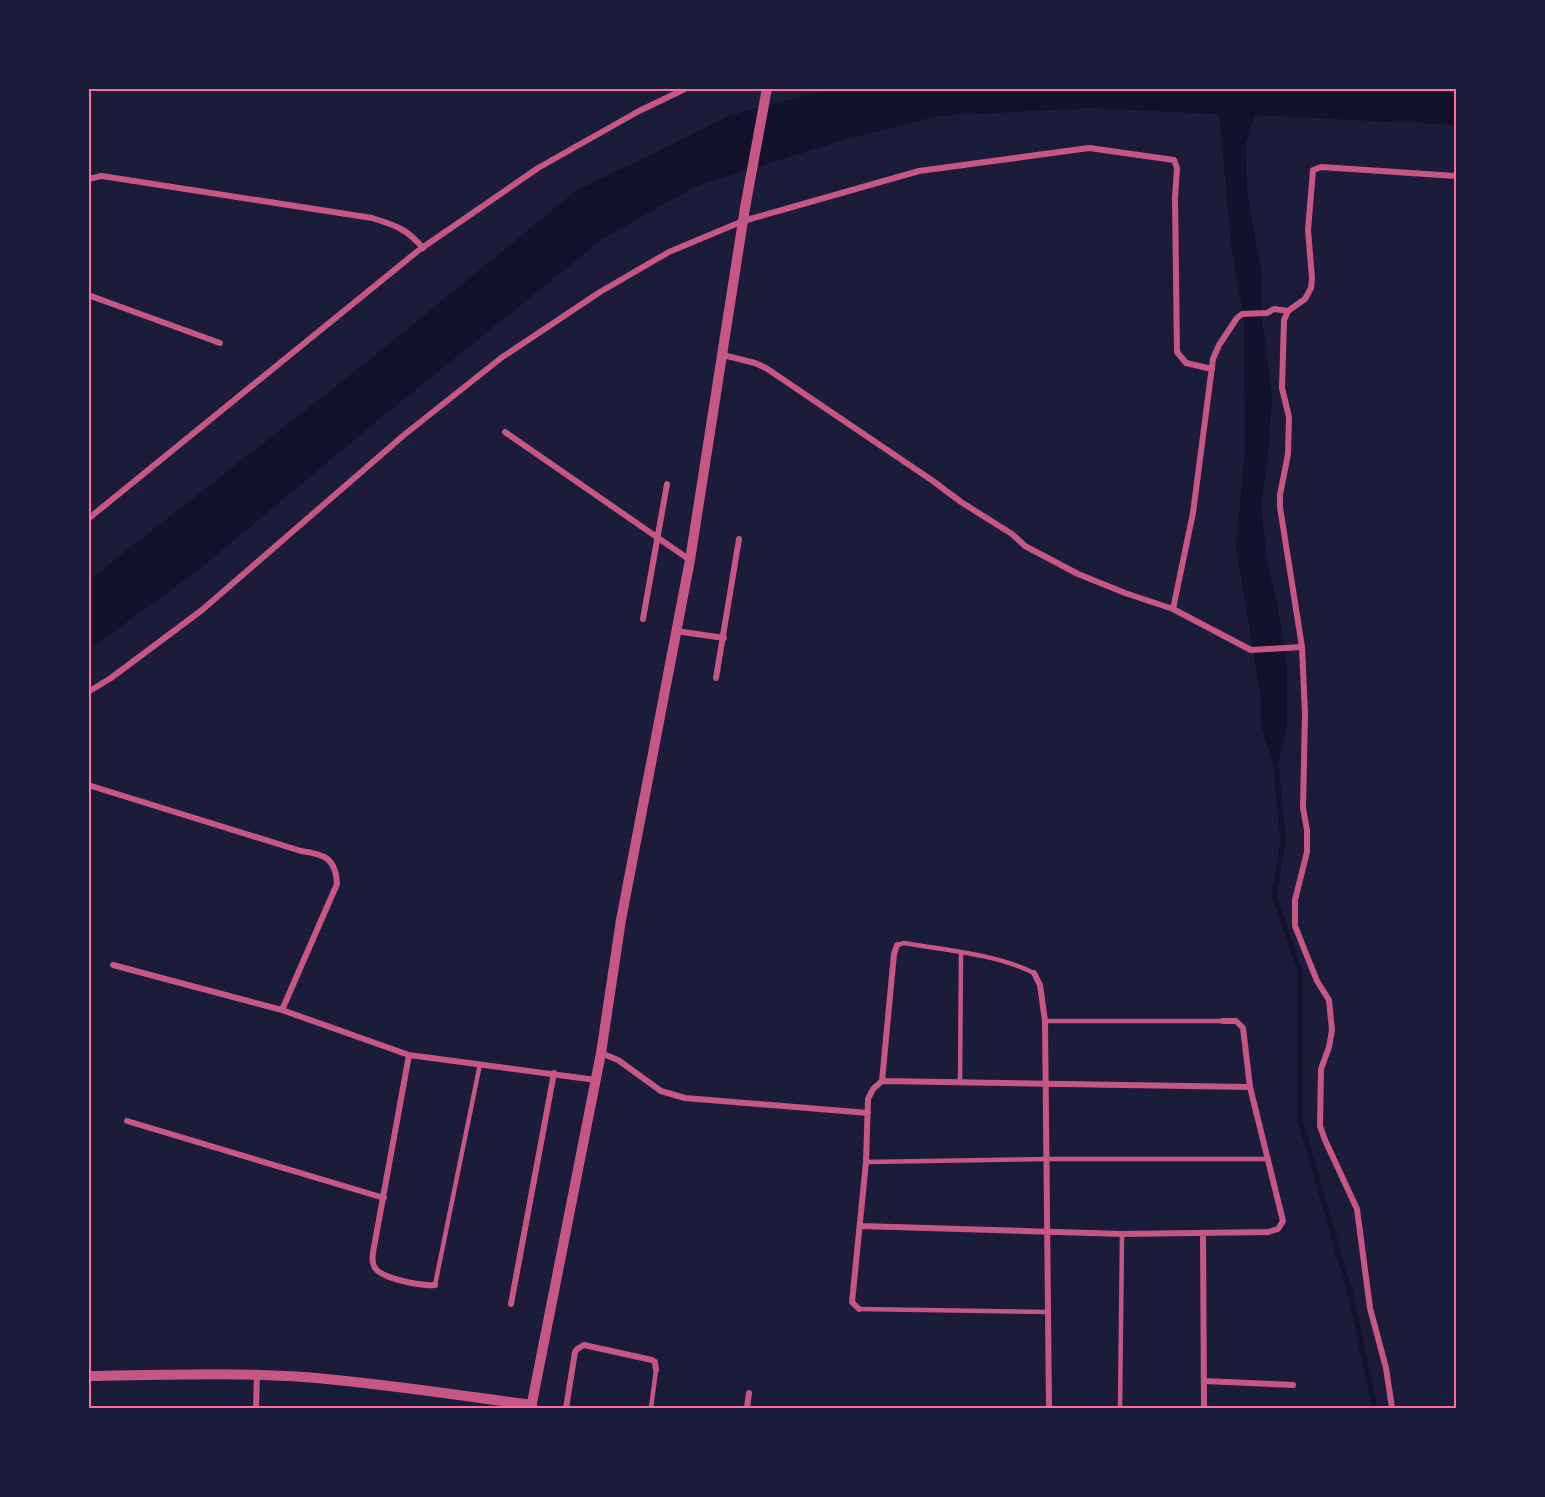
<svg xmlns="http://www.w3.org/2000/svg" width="1545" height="1497" viewBox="0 0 1545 1497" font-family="Ubuntu,sans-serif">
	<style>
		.water { fill: #12122b }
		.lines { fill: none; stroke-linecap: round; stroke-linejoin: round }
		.stream { stroke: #12122b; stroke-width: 5 }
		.service { stroke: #c65784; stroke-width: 4.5 }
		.minor { stroke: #c65784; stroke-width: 6 }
		.tertiary { stroke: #c65784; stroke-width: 10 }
		.neatline { fill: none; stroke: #ff6b9d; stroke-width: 2 }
	</style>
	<rect width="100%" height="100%" fill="#1b1b3a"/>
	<path class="water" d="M834,88L1456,89V125L1255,115L1246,144L1247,192L1262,277V320L1272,396L1268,456L1261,504L1266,557L1278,609L1287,666V726L1276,773L1261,727V699L1236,546L1245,454L1244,320L1232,249L1219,114L1090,108L937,116L847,139L696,186L604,238L378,420L202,567L89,650V580L373,357L576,191L728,116Z"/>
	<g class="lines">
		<path class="stream" d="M1276,768L1283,840L1274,895L1300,971V1119L1352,1300L1375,1408"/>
		<path class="service" d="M897,945L904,943C945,950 996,954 1034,973
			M1045,1021H1223
			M960,1081L961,952
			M866,1162L1045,1159H1268
			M435,1285L480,1064
			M859,1309L1048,1312
			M651,1408L656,1370
			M1120,1408L1122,1234"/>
		<path class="minor" d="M88,179L102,176L372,218C395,225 407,229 423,248
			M88,295L220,343
			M723,355L755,363L766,368L933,481L961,502L1012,534L1025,546L1078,574L1125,593L1173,609L1193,513L1213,359L1219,345L1237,318L1242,314L1267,313L1274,309L1288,311
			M505,432L690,560
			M88,519L419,250L538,168L639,111L687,88
			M1173,609L1251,650L1302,647
			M643,619L667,484
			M676,631L724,638
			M716,678L739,539
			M88,692L111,678L202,610L404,435L501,358L600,292L669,252L743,221L919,171L1089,148L1174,160L1177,168L1175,198L1177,352L1186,363L1212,369
			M88,785L301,851C324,854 336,858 337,884L282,1010
			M113,965L282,1010L409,1055L596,1080
			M1034,973L1040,985L1045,1021L1049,1408
			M601,1053L618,1060L661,1091L685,1098L868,1113
			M409,1055L374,1247C373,1253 371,1260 374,1266C379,1279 423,1286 435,1285
			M882,1081L1250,1087
			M127,1121L384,1198
			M861,1226L1122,1234L1268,1232L1278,1229L1283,1221L1250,1087L1243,1028L1236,1021H1223
			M1203,1234L1204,1408
			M511,1304L554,1073
			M859,1309L852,1302L866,1162L868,1099L873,1089L882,1081L894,954L897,945
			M1204,1381L1293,1385
			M256,1408L257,1375
			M566,1408L575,1352L577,1349L584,1345L652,1360L655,1362L656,1370
			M747,1408L749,1393
			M1392,1408L1386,1368L1370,1308L1357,1209L1325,1140L1320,1126L1321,1069L1329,1047L1332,1030L1329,1000L1317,981L1295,926V900L1307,852V830L1303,808L1305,714L1302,647L1280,507V495L1288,454L1289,417L1282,388L1284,320L1288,311L1305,299L1311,288L1312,278L1308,230L1313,170L1321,167L1456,176"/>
		<path class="tertiary" d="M88,1376C160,1375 233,1372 304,1377C380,1383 456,1395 532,1405
			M531,1408L601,1053L621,920L690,560L745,208L767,88"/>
	</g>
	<rect width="1545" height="1497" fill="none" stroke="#1b1b3a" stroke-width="180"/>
	<rect x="90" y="90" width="1365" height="1317" class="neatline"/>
</svg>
